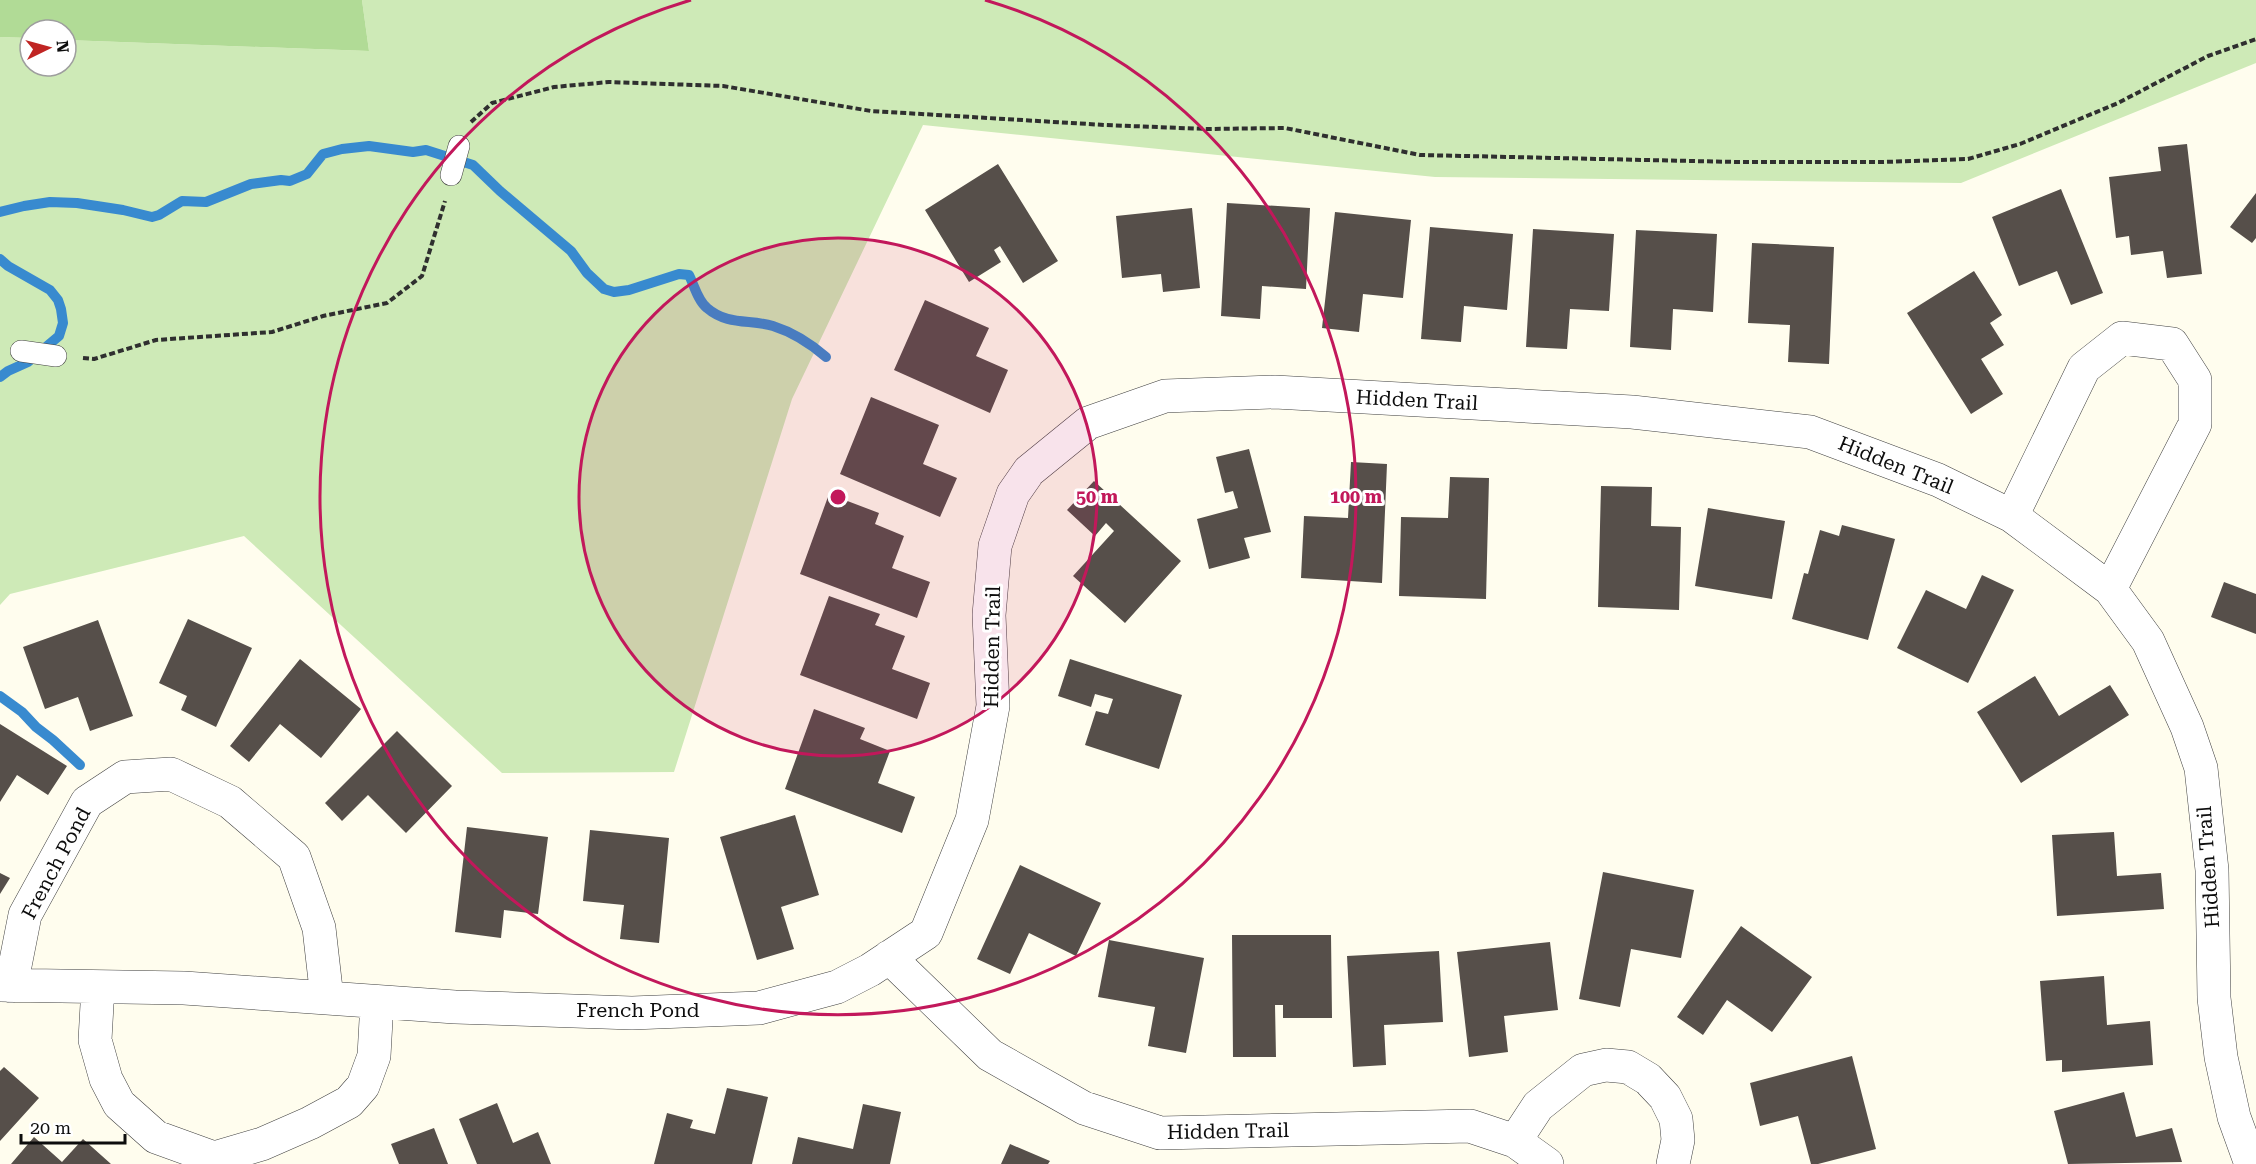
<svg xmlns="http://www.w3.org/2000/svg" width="2256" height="1164" viewBox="0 0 2256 1164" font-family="'Roboto Serif',serif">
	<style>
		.green { fill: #ceeab7 }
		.forest { fill: #b1db96 }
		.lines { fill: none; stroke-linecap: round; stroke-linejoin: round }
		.stream { stroke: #388acf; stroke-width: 10 }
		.building { fill: #564f4a }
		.lane-casing { stroke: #404040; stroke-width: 22 }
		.street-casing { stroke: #404040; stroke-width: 34 }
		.path { stroke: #2f2f2f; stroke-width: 4; stroke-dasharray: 6 3; stroke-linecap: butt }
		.lane { stroke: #fff; stroke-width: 21 }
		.street { stroke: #fff; stroke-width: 33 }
		.ring { fill: none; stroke: #c2185b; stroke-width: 3 }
		.labels { text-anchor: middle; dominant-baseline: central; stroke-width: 6; stroke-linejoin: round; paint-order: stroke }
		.street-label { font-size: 20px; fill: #0d0d0d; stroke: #fff }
		.centre { fill: #c2185b; stroke: #fff; stroke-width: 3 }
		.ring-label { font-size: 18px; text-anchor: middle; font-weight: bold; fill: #c2185b; stroke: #fff; stroke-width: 6; stroke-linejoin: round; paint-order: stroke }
	</style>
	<rect width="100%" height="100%" fill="#fffdee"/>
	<path class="green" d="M362,0H2256V63L1961,183L1435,177L923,125L792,399L674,772L502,773L244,536L10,594L0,605V37L30,38V66H66V40L369,51Z"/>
	<path class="forest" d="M0,0H362L369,51L66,40V30H30V38L0,37Z"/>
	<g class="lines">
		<path class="stream" d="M0,212L24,206L50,202L77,203L123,210L152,217L159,215L182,201L206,202L251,184L281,180L290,181L307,174L323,154L342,149L369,146L413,152L426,150L473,165L500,191L571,251L587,273L604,289L614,292L629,290L679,274L689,275C694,285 698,301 707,308C728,326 750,319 773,326C792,332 811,344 826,357
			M0,259L8,266L50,290L58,300L61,309L63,323L59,336L28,362L8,371L0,377
			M0,696L22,712L36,727L53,740L80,765"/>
	</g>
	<path class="building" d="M2187,144L2202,274L2167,278L2163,251L2131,255L2129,236L2116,238L2109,177L2161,171L2158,147Z
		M998,164L1058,261L1023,283L1000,246L994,250L1001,262L969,282L925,210Z
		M2061,189L2103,293L2071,305L2057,271L2019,286L1992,217Z
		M2256,193V238L2252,243L2230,227Z
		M1227,203L1310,208L1306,289L1262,286L1260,319L1221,316Z
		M1192,208L1200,288L1163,292L1161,274L1122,278L1116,216Z
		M1335,212L1411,220L1403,298L1363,294L1359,332L1322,328Z
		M1430,227L1513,234L1507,310L1464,306L1461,342L1421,339Z
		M1533,229L1614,234L1609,311L1570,309L1567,349L1526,347Z
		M1636,230L1717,234L1713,312L1673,309L1671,350L1630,347Z
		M1752,243L1834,247L1829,364L1788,362L1790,325L1748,323Z
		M1974,271L2002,315L1990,323L2004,345L1981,359L2003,394L1971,414L1907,313Z
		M925,300L989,328L976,356L1008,370L990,413L894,370Z
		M871,397L939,425L923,464L957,478L940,517L840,474Z
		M1249,449L1271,532L1244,538L1250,558L1209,569L1197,519L1238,508L1233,491L1225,493L1216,457Z
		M1351,462L1387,464L1382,583L1301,578L1304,516L1348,518Z
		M1450,477L1489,478L1486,599L1399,596L1401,517L1448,518Z
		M1094,481L1181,561L1125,623L1073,576L1114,531L1106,523L1095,536L1067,510Z
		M1601,486L1652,487L1651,526L1681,527L1679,610L1598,607Z
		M829,494L879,513L875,524L904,536L892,568L930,582L917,618L800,574Z
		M1708,508L1785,521L1772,599L1695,586Z
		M1842,525L1895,539L1868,640L1792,619L1804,573L1808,574L1820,530L1839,536Z
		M1982,575L2014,590L1968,683L1897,648L1926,590L1966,609Z
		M2224,582L2256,594V634L2211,617Z
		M829,596L880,614L875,625L905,636L892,669L930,683L917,719L800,675Z
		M188,619L252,648L216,727L181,710L187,696L159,683Z
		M98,620L133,716L90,731L78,697L45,709L23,647Z
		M300,659L361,709L321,758L280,724L249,762L230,746Z
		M1070,659L1182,695L1159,769L1085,745L1096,711L1108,714L1113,699L1095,694L1091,707L1058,696Z
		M2035,676L2059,716L2110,685L2129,715L2021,783L1977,712Z
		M814,709L865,728L860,739L890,751L878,783L915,797L902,833L785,789Z
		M0,724L67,766L48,795L17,775L0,802Z
		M397,731L452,786L406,833L368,795L342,821L325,803Z
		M795,815L819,895L781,907L794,949L757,960L720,837Z
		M467,827L548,837L538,914L504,910L501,938L455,932Z
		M590,830L669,838L659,943L620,939L624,905L583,901Z
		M2114,832L2117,876L2161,873L2164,909L2057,916L2052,835Z
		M1020,865L1101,903L1076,956L1029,933L1010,974L977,959Z
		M1603,872L1694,890L1681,958L1631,949L1620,1007L1579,999Z
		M0,873L10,878L0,894Z
		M1741,926L1812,977L1772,1032L1727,1000L1703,1035L1677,1017Z
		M1232,935H1331L1332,1018H1283V1005H1275L1276,1057H1233Z
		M1109,940L1204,958L1186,1053L1148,1046L1155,1007L1098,997Z
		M1550,942L1558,1010L1504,1016L1508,1052L1469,1057L1457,952Z
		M1439,951L1443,1022L1384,1025L1386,1065L1353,1067L1347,956Z
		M2104,976L2107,1025L2150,1021L2153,1065L2062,1072V1060L2046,1061L2040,981Z
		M1852,1056L1876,1149L1818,1164H1811L1798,1116L1760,1126L1750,1083Z
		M4,1067L39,1098L0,1141V1071Z
		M727,1088L768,1097L752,1164H654L667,1113L693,1120L690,1128L715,1134Z
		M2124,1092L2136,1137L2172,1128L2182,1162L2068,1164L2054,1111Z
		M497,1103L513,1143L538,1132L551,1164H477L459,1119Z
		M863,1104L901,1112L890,1164H792L798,1137L853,1149Z
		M434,1128L448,1164H399L391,1144Z
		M34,1137L62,1162L83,1139L111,1164H11Z
		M1010,1144L1050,1161L1048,1164H1001Z"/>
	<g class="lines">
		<defs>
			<path id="lane" d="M451,175L459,146
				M21,351L56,356"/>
			<path id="street" d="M2012,516L2084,368L2122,338L2172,344L2195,380V424L2110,589
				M889,957L990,1055L1084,1108L1160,1133L1470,1126L1515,1141L1547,1164
				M0,985L184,988L455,1007L632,1013L759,1008L837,987L870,970L926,933L972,820L993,706L989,615L995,546L1013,494L1029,471L1088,423L1165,396L1275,392L1632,412L1810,432L1938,480L2012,516L2110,589L2148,641L2187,727L2201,768L2212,870L2214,998L2221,1057L2234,1117L2251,1164
				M11,986L25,915L87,802L125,777L171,774L230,802L294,857L319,928L327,998
				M98,987L95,1040L106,1079L119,1104L156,1137L214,1158L262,1144L310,1123L349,1102L363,1086L374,1056L377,1002
				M1515,1141L1538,1106L1583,1070L1606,1065L1628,1067L1648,1079L1665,1097L1676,1119L1678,1140L1673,1164"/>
		</defs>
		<use href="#lane" class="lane-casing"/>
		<use href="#street" class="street-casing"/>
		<path class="path" d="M471,122L492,103L554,87L609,82L723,86L871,111L1105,125L1207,129L1285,128L1420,155L1737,162H1883L1968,159L2020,144L2118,103L2208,56L2256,39
			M83,358L94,359L156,340L272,332L323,316L387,303L422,276L445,201"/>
		<use href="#lane" class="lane"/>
		<use href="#street" class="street"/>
	</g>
	<circle cx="838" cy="497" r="259" fill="#c2185b" fill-opacity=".12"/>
	<g class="ring">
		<circle cx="838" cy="497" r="259"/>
		<path d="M985 0A518 518 0 1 1 691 0"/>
	</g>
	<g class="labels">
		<g class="street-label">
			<text transform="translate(1417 400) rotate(3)">Hidden Trail</text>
			<text transform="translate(1896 465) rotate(22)">Hidden Trail</text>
			<text transform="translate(992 647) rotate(-89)">Hidden Trail</text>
			<text transform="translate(56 863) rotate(-62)">French Pond</text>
			<text transform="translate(2208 867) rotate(-94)">Hidden Trail</text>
			<text x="638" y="1010">French Pond</text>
			<text transform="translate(1228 1131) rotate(-1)">Hidden Trail</text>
		</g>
	</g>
	<circle cx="838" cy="497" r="9" class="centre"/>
	<g class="ring-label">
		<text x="1097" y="503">50 m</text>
		<text x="1356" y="503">100 m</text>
	</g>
	<g transform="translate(48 48) rotate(85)"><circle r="28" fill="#ffffff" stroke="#9e9e9e" stroke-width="1.5"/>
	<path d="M0-4.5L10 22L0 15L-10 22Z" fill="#c02523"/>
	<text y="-9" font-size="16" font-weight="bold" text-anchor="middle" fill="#0d0d0d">N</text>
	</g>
	<path d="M21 1134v9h104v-9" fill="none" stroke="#0d0d0d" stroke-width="3"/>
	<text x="30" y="1134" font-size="18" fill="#0d0d0d" stroke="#ffffff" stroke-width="4.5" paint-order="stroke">20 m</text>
</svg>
